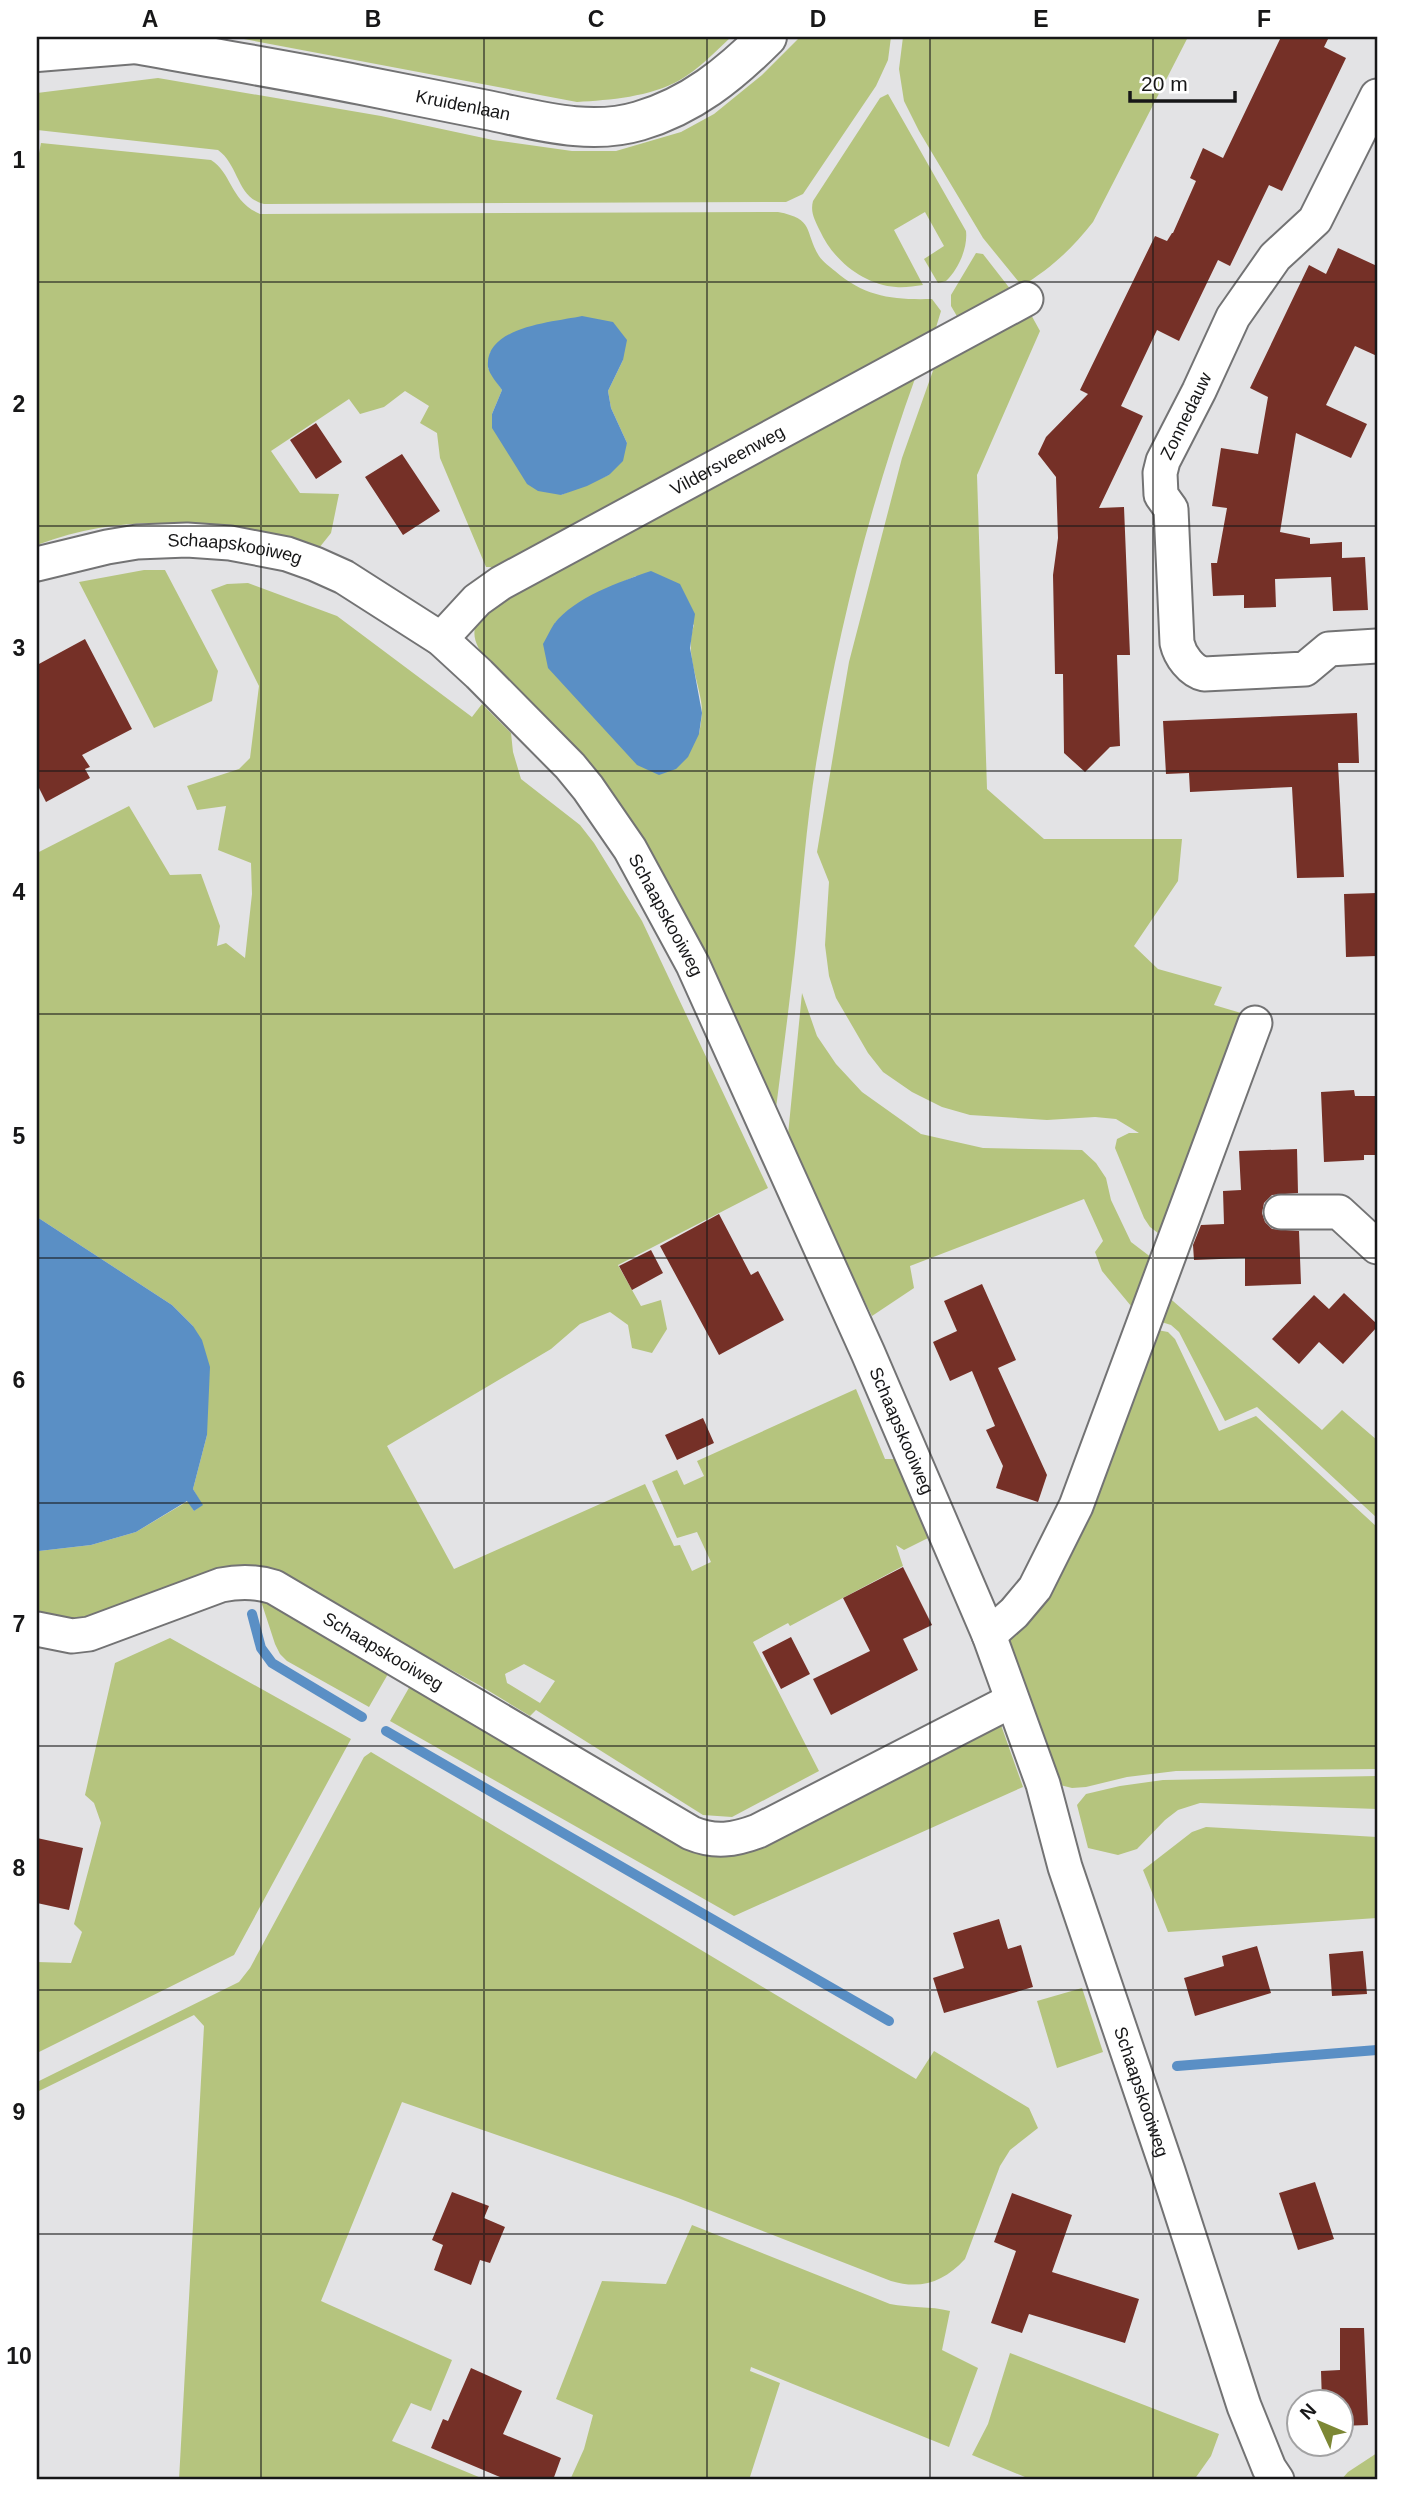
<svg xmlns="http://www.w3.org/2000/svg" width="1414" height="2517" viewBox="0 0 1414 2517" font-family="Helvetica,sans-serif">
	<style>
		.green { fill: #b5c47e; fill-rule: evenodd }
		.water { fill: #5a8fc5 }
		.lines { fill: none; stroke-linecap: round; stroke-linejoin: round }
		.stream { stroke: #5a8fc5; stroke-width: 10 }
		.building { fill: #753027 }
		.minor-casing { stroke: #737374; stroke-width: 37 }
		.tertiary-casing { stroke: #737374; stroke-width: 42 }
		.minor { stroke: #fff; stroke-width: 33 }
		.tertiary { stroke: #fff; stroke-width: 38 }
		.grid { fill: none; stroke: #171718; stroke-width: 2; stroke-opacity: 0.55 }
		.labels { text-anchor: middle; dominant-baseline: central; stroke-width: 7; stroke-linejoin: round; paint-order: stroke }
		.street-label { font-size: 18px; fill: #171718; stroke: #fff }
		.neatline { fill: none; stroke: #171718; stroke-width: 2.5 }
		.grid-label { font-size: 23px; text-anchor: middle; font-weight: bold; fill: #171718 }
	</style>
	<rect width="100%" height="100%" fill="#e3e3e5"/>
	<path class="green" d="M233,37H731C715,52 699,69 680,80C650,97 610,100 577,102Z
		M800,37H891L888,60L876,86L803,194L786,202L264,204C237,198 239,165 218,150L37,130V93L158,78L381,116L493,140L572,151H616L681,132L714,114L762,75Z
		M903,37H1188L1093,222C1072,249 1051,268 1022,286L983,238L919,131L904,101L899,69Z
		M888,94L966,231C968,248 958,270 946,281L938,283L924,259L944,246L925,212L894,230L923,285C914,286 904,288 896,287C864,285 833,260 820,231C815,220 810,213 813,201L880,98Z
		M41,143L211,160C232,173 230,201 260,214L778,212C815,219 804,231 819,256C823,262 830,267 835,271C865,297 893,300 932,299L941,311L934,334L507,567H486L440,458L437,433L420,423L429,406L405,391L384,407L360,414L349,399L271,451L300,493L339,494L331,533L319,548C218,524 137,508 37,545V163ZM490,352L623,360L608,391L611,408L627,443L609,475L561,495L492,414L502,390L488,368Z
		M976,253L983,254L1011,290L958,318L951,306V295Z
		M1029,311L1040,331L977,475L987,789L1044,839H1182L1178,881L1134,946L1158,969L1222,987L1214,1005L1241,1013L1247,1023L1166,1239L1150,1227L1144,1218L1115,1148L1117,1139L1129,1133H1139L1116,1119L1095,1117L1047,1120L970,1115L942,1107L912,1092L883,1072L868,1053L836,998L829,976L825,945L829,882L817,852L840,714L849,662L902,458L935,365Z
		M917,373C872,497 839,627 817,758C806,823 802,888 795,953C789,1007 782,1062 775,1116C731,1015 691,909 628,817C592,762 534,712 489,664C473,642 468,631 485,609ZM636,576L694,625C685,651 697,676 701,701C703,712 701,723 699,734L555,623C579,601 607,589 636,576Z
		M144,570H165L218,671L212,701L154,728L79,582Z
		M248,583L337,616L472,717L482,704L511,733L513,752L521,779L580,825L594,843L642,921L768,1188L618,1265L641,1306L661,1300L667,1329L652,1353L632,1348L628,1325L610,1312L580,1324L551,1349L387,1446L454,1569L645,1484L674,1546L680,1545L692,1571L711,1562L697,1532L677,1538L652,1481L677,1470L684,1485L704,1476L697,1461L856,1389L885,1459H898L928,1528V1538L904,1550L896,1545L903,1566L790,1626L788,1623L753,1642L819,1771L732,1817L703,1815L536,1710L530,1716L479,1685L288,1581L89,1621L37,1616V1549L39,1551L91,1545L136,1532L188,1501L194,1511L202,1505L193,1489L207,1435L193,1326L172,1305L37,1217V853L129,806L170,875L201,874L220,926L217,946L226,943L245,958L252,894L251,863L218,850L226,806L197,810L187,786L239,769L250,758L259,686L211,590L227,584ZM524,1664L555,1681L540,1703L507,1683L505,1674Z
		M802,993L817,1036L836,1064L862,1092L921,1134L983,1148L1082,1150L1096,1163L1106,1178L1111,1200L1131,1242L1156,1261L1136,1312L1102,1271L1095,1252L1103,1241L1084,1199L910,1266L914,1288L872,1316L787,1145Z
		M1166,1295L1322,1430L1342,1410L1377,1440V1518L1257,1407L1225,1421L1179,1332L1171,1325L1155,1320Z
		M1152,1329L1168,1332L1175,1339L1219,1431L1256,1416L1377,1527V1769L1176,1771L1127,1777L1086,1787L1072,1788L1060,1785L1010,1648V1638Z
		M260,1598L387,1668L388,1674L369,1707L287,1661L280,1654L275,1644Z
		M170,1638L351,1739L234,1955L37,2053V1962L71,1963L82,1932L74,1924L101,1823L94,1803L85,1795L115,1663Z
		M410,1686L751,1848L1001,1725L1023,1787L734,1916L390,1721Z
		M371,1752L916,2079L934,2051L1029,2108L1038,2128L1010,2150L1000,2166L965,2259C944,2282 921,2290 891,2281L678,2198L402,2102L321,2301L452,2360L431,2411L411,2403L392,2441L486,2480H179L204,2026L194,2015L37,2092V2082L239,1982L250,1968L364,1757Z
		M1377,1776V1809L1200,1803L1178,1810L1165,1820L1137,1849L1118,1855L1088,1848L1077,1805L1086,1794L1120,1786L1163,1780Z
		M1206,1827L1377,1837V1918L1168,1932L1143,1870L1192,1832Z
		M1082,1988L1103,2052L1057,2068L1037,2001Z
		M692,2225L890,2304C910,2308 930,2306 950,2311L942,2350L978,2368L949,2447L751,2367L750,2371L780,2383L749,2480H570L584,2449L593,2415L556,2399L602,2281L666,2284Z
		M1010,2353L1219,2434L1211,2456L1194,2480H1032L972,2455L988,2424Z
		M1377,2453V2480H1341L1348,2472Z"/>
	<path class="water" d="M582,316L613,322L627,340L623,360L608,391L611,408L627,443L623,461L609,475L587,486L561,495L538,491L527,484L492,428V414L502,390C498,384 489,374 488,367C484,326 555,322 582,316Z
		M651,571L680,584L695,614L690,648L702,713L699,734L688,757L676,769L659,775L637,765L548,668L543,644C547,637 550,630 554,624C575,597 619,582 651,571Z
		M37,1217L172,1305L193,1326L202,1340L210,1367L207,1435L193,1489L203,1505L194,1511L187,1501L136,1532L91,1545L39,1551L37,1549Z"/>
	<g class="lines">
		<path class="stream" d="M252,1614L261,1648L272,1663L362,1717
			M386,1731L889,2021
			M1177,2066L1377,2050"/>
	</g>
	<path class="building" d="M1281,37H1329L1324,47L1346,58L1282,191L1269,185L1230,266L1218,260L1179,341L1157,330L1121,406L1143,416L1099,508L1124,507L1130,655H1117L1120,746L1110,747L1085,772L1064,753L1063,674H1055L1053,575L1058,538L1056,477L1038,454L1046,437L1088,394L1080,390L1155,236L1167,241L1172,233H1173L1196,181L1190,178L1203,148L1223,158Z
		M1338,248L1377,266V356L1355,346L1326,405L1367,424L1351,458L1296,433L1280,532L1310,538V544L1342,542V558L1365,557L1368,610L1333,611L1331,577L1275,579L1276,607L1244,608V595L1213,596L1211,563H1217L1227,508L1212,506L1221,448L1258,454L1268,397L1250,388L1309,265L1326,274Z
		M316,423L342,462L316,479L290,440Z
		M402,454L440,511L403,535L365,477Z
		M85,639L132,729L82,755L90,767L85,769L90,778L46,802L37,784V665Z
		M1357,713L1359,763H1338L1344,877L1297,878L1292,787L1190,792L1189,773L1166,774L1163,721Z
		M1377,893V956L1346,957L1344,894Z
		M1354,1090L1355,1096H1377V1155H1364V1160L1324,1162L1321,1092Z
		M1297,1149L1298,1193L1272,1195L1264,1203L1262,1213L1265,1222L1272,1229L1299,1231L1301,1284L1245,1286V1258L1194,1260L1193,1245L1201,1225L1224,1224L1223,1191L1241,1190L1239,1151Z
		M719,1214L751,1275L758,1271L784,1320L719,1355L660,1246Z
		M651,1250L663,1273L632,1290L619,1266Z
		M982,1284L1016,1360L998,1368L1047,1475L1038,1502L996,1488L1003,1466L986,1430L995,1426L972,1371L950,1381L933,1342L957,1331L944,1301Z
		M1344,1293L1377,1324V1327L1343,1364L1319,1342L1299,1364L1272,1339L1314,1295L1329,1309Z
		M703,1418L714,1443L677,1460L665,1435Z
		M903,1567L932,1625L903,1639L918,1670L831,1715L813,1679L870,1651L843,1598Z
		M791,1637L810,1674L781,1689L762,1652Z
		M37,1838L83,1848L69,1910L37,1903Z
		M999,1919L1008,1949L1021,1945L1033,1987L944,2013L933,1978L964,1968L953,1933Z
		M1257,1946L1271,1993L1195,2016L1184,1978L1224,1966L1222,1956Z
		M1363,1951L1367,1994L1332,1996L1329,1954Z
		M1315,2182L1334,2239L1298,2250L1279,2193Z
		M452,2192L489,2206L484,2218L505,2227L490,2263L480,2260L471,2285L434,2270L443,2245L432,2240Z
		M1012,2193L1072,2215L1052,2272L1139,2299L1125,2343L1029,2314L1022,2333L991,2323L1016,2251L994,2242Z
		M1340,2328H1364L1368,2425L1340,2426V2402H1322L1321,2371L1340,2370Z
		M471,2368L522,2391L503,2434L561,2458L553,2480H507L431,2448L443,2419L448,2421Z"/>
	<g class="lines">
		<defs>
			<g id="minor">
				<path d="M1377,96L1315,220L1275,257L1233,317L1199,391L1163,461L1160,473L1161,495L1171,509L1177,643C1180,656 1191,671 1204,674L1305,669L1329,649L1377,646"/>
				<path id="s1" d="M37,564L107,547L137,542L187,540L230,543L287,554L315,564L344,577L441,639L479,674L570,766L588,788L630,849L693,965L868,1353L989,1635L1043,1784L1065,1867L1168,2171L1244,2406L1269,2468L1277,2480"/>
				<path id="s2" d="M441,639L477,600L501,583L1026,299"/>
				<path d="M1281,1212H1339L1377,1247"/>
				<path id="s3" d="M37,1629L72,1636L89,1634L221,1585C240,1581 256,1581 274,1587L691,1833C715,1843 734,1840 758,1831L1011,1701"/>
				<path d="M989,1635L1014,1613L1035,1588L1076,1506L1255,1023"/>
			</g>
			<g id="tertiary">
				<path id="s4" d="M116,37L136,44C211,58 287,70 361,85C403,93 445,102 487,110C537,120 589,136 639,121C691,106 730,74 767,37"/>
				<path d="M37,52L136,44"/>
			</g>
		</defs>
		<use href="#minor" class="minor-casing"/>
		<use href="#tertiary" class="tertiary-casing"/>
		<use href="#minor" class="minor"/>
		<use href="#tertiary" class="tertiary"/>
	</g>
	<path class="grid" d="M261,37V2480M484,37V2480M707,37V2480M930,37V2480M1153,37V2480M37,282H1377M37,526H1377M37,771H1377M37,1014H1377M37,1258H1377M37,1503H1377M37,1746H1377M37,1990H1377M37,2234H1377"/>
	<g class="labels">
		<g class="street-label">
			<text stroke="none"><textPath href="#s4" startOffset="354">Kruidenlaan</textPath></text>
			<text transform="translate(1186 416) rotate(-64)">Zonnedauw</text>
			<text stroke="none"><textPath href="#s2" startOffset="340">Vildersveenweg</textPath></text>
			<text stroke="none"><textPath href="#s1" startOffset="201">Schaapskooiweg</textPath></text>
			<text stroke="none"><textPath href="#s1" startOffset="789">Schaapskooiweg</textPath></text>
			<text stroke="none"><textPath href="#s1" startOffset="1356">Schaapskooiweg</textPath></text>
			<text stroke="none"><textPath href="#s3" startOffset="374">Schaapskooiweg</textPath></text>
			<text stroke="none"><textPath href="#s1" startOffset="2060">Schaapskooiweg</textPath></text>
		</g>
	</g>
	<rect width="1414" height="2517" fill="none" stroke="#ffffff" stroke-width="77"/>
	<g transform="translate(1320 2423) rotate(314)"><circle r="33" fill="#ffffff" stroke="#a2a2a3" stroke-width="2"/>
	<path d="M0-5L12 26L0 18L-12 26Z" fill="#7c8734"/>
	<text y="-10" font-size="19" font-weight="bold" text-anchor="middle" fill="#171718">N</text>
	</g>
	<path d="M1130 91v10h105v-10" fill="none" stroke="#171718" stroke-width="3.5"/>
	<text x="1141" y="91" font-size="21" fill="#171718" stroke="#ffffff" stroke-width="5" paint-order="stroke">20 m</text>
	<rect x="38" y="38" width="1338" height="2440" class="neatline"/>
	<g class="grid-label">
		<text x="150" y="27">A</text>
		<text x="373" y="27">B</text>
		<text x="596" y="27">C</text>
		<text x="818" y="27">D</text>
		<text x="1041" y="27">E</text>
		<text x="1264" y="27">F</text>
		<text x="19" y="168">1</text>
		<text x="19" y="412">2</text>
		<text x="19" y="656">3</text>
		<text x="19" y="900">4</text>
		<text x="19" y="1144">5</text>
		<text x="19" y="1388">6</text>
		<text x="19" y="1632">7</text>
		<text x="19" y="1876">8</text>
		<text x="19" y="2120">9</text>
		<text x="19" y="2364">10</text>
	</g>
</svg>
